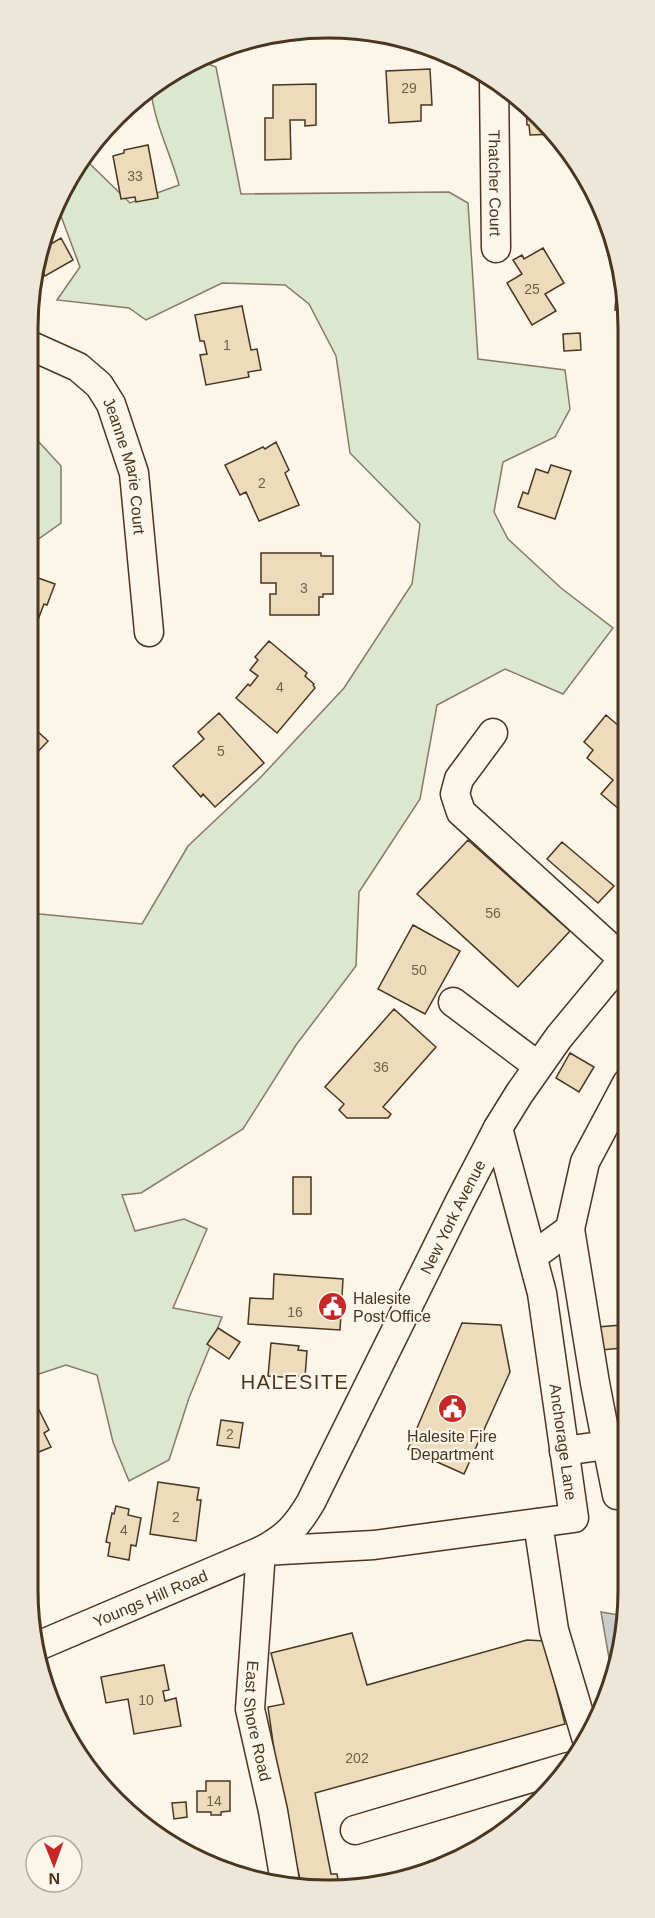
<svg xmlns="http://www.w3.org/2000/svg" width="655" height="1918" viewBox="0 0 655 1918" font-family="Helvetica,sans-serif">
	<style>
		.green { fill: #dce7d0; stroke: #887966; stroke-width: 1.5 }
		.water { fill: #c9cecd; stroke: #887966; stroke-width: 1.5 }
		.building { fill: #ecdcbc; stroke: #4a3520; stroke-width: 1.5 }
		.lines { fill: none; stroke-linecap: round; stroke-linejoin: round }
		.minor-casing { stroke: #4a3520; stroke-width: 31 }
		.minor { stroke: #fbf6e9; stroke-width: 28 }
		.labels { text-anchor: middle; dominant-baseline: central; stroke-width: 4.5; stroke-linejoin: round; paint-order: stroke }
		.number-label { font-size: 14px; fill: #725f47 }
		.street-label { font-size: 16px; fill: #4a3520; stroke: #fbf6e9 }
		.poi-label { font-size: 16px; fill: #4a3520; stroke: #fbf6e9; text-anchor: start }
		.quarter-label { font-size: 20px; letter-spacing: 1.5px; fill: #4a3520; stroke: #fbf6e9 }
		.rim { fill: none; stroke: #4a3520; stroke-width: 3 }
	</style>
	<rect width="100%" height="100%" fill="#fbf6e9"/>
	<path class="green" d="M198,60L216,67L241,194L449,192L468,203L478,359L565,370L570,409L555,437L503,462L494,512L508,539L561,588L613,628L563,694L505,669L437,705L420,799L359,892L356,966L296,1045L243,1129L141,1193L122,1195L135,1231L184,1219L207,1229L173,1308L222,1317L189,1398L169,1460L129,1481L113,1442L97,1375L66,1365L27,1378V911L40,914L142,924L188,846L260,778L344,688L412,584L420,524L350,453L336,356L309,304L285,285L222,283L146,320L129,308L57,300L80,267L58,208L85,153L88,162L130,203L179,185C171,154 154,123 151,90L177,67Z
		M27,429L61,466V523L27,547Z"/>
	<path class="water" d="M601,1612L625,1616L618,1668L615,1674L609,1658Z"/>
	<path class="building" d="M430,69L432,105H421V121L389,123L386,71Z
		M316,84V125L305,126V120H290L291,159L265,160V118H273V85Z
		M526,107L554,130L556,134L530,135L529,125H527Z
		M148,145L158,198L136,202L135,197L121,199L113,156L124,153V150Z
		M61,238L73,260L45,276L36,259L37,252Z
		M543,248L564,283L545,294L556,311L532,325L507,283L522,274L513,260L522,255L524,259Z
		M617,286L625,287L626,311L615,310Z
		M242,306L251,350L257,349L261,370L248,372L249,377L206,385L200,355L207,354L204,341H200L195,315Z
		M580,333L581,350L564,351L563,334Z
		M276,442L289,470L285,473L299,505L259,521L246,492L240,495L225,465L263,447L265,449Z
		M551,465L571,471L555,519L518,507L523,492L528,494L536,469L548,473Z
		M261,553H321V556H333V594H323V597H319V615H270V594H276V583H261Z
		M27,574L55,584L47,605L44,604L33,633L30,632V635H27Z
		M269,641L307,673L305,676L314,684L313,685L315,688L277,733L236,698L248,684L250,686L258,676L250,670L258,660L255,657Z
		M219,713L264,763L215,807L203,794L201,797L173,766L204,739L198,732Z
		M606,715L626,732V815L601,794L613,780L587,758L593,750L584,742Z
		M27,717L37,727L35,729L48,741L27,763Z
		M468,840L570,931L518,987L417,894Z
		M562,842L614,886L598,903L547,859Z
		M413,925L460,951L425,1014L378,989Z
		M394,1009L436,1047L383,1107L391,1114L388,1118H347L339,1110L344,1104L325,1087Z
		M570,1053L594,1067L579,1092L556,1078Z
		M293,1177H311V1214H293Z
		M274,1274L343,1279L340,1330L248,1324L250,1298L273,1299Z
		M462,1323L501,1325L510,1372L464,1474L408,1449Z
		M621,1325L623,1348L600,1350L598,1327Z
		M218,1328L240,1342L229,1359L207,1344Z
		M271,1343L299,1346L298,1350L307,1351L305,1377L296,1376V1378L268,1376Z
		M39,1410L49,1430L44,1433L51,1447L34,1454L36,1458L27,1461V1415Z
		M221,1420L243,1423L239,1448L217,1445Z
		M158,1482L199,1488L197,1500H201L196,1541L150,1534Z
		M116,1506L129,1509L128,1515L141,1518L136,1546L131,1545L129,1560L108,1556L110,1543L106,1542L112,1513L114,1514Z
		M352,1633L367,1685L527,1640L544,1641L565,1724L315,1793L331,1874H337L339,1885L302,1888L281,1799L268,1707L284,1704L271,1653Z
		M164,1665L169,1690L163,1691L165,1701L176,1698L181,1726L134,1734L128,1699L106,1703L101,1677Z
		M206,1781H230V1811L221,1812V1815H211V1812H197V1791H206Z
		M186,1802L187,1817L174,1819L172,1803Z
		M213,1856L215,1866L194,1860Z"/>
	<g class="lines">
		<defs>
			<g id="minor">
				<path id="s1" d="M494,81L496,248"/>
				<path id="s2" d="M27,344L78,367L99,385L111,404L134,473L149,632"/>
				<path d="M493,733L459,779L455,794L461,812L623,959"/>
				<path d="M453,1002L538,1066"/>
				<path d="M533,1256L570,1229L585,1162L627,1083"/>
				<path d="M607,1445L617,1495"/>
				<path d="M564,1451L607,1445L595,1383L570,1229"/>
				<path d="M538,1523L554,1630L586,1737"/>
				<path id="s3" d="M261,1551L250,1709L273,1811L286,1888"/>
				<path d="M263,1551L374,1545L574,1518L542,1293L498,1128"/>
				<path id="s4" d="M38,1646L261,1551C286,1538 297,1526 311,1502L460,1201L498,1128L519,1094L559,1037L627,955"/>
				<path d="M355,1830L568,1767"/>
			</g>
		</defs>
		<use href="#minor" class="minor-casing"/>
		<use href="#minor" class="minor"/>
	</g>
	<defs>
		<symbol id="civic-disc" viewBox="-11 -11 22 22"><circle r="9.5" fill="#c62828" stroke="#fbf6e9"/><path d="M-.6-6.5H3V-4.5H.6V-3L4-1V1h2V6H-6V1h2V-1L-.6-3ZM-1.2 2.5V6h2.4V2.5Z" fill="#fff"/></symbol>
	</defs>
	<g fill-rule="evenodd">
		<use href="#civic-disc" x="316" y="1290" width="33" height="33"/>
		<use href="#civic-disc" x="436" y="1392" width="33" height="33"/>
	</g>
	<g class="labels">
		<g class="number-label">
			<text x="409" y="88">29</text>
			<text x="135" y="176">33</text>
			<text x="532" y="289">25</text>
			<text x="227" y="345">1</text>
			<text x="262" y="483">2</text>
			<text x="304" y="588">3</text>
			<text x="280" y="687">4</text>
			<text x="221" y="751">5</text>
			<text x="493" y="913">56</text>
			<text x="419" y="970">50</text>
			<text x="381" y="1067">36</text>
			<text x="295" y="1312">16</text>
			<text x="230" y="1434">2</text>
			<text x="176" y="1517">2</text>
			<text x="124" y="1530">4</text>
			<text x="146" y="1700">10</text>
			<text x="357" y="1758">202</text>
			<text x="214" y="1801">14</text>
		</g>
		<g class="street-label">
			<text stroke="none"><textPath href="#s1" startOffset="102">Thatcher Court</textPath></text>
			<text stroke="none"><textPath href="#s2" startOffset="170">Jeanne Marie Court</textPath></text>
			<text stroke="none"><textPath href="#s4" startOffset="632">New York Avenue</textPath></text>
			<text transform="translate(563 1442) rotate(82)">Anchorage Lane</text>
			<text stroke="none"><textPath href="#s4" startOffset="122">Youngs Hill Road</textPath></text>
			<text stroke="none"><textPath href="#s3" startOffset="171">East Shore Road</textPath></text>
		</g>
		<g class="poi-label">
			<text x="353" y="1298">Halesite<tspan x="353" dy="18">Post Office</tspan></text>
			<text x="452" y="1436" text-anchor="middle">Halesite Fire<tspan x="452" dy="18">Department</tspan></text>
		</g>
		<g class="quarter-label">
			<text x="295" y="1382">HALESITE</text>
		</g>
	</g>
	<path d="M0 0H655V1918H0ZM328 38H328A290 290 0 0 1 618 328V1590A290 290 0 0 1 328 1880H328A290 290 0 0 1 38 1590V328A290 290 0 0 1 328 38Z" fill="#ede7d9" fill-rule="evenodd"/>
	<path class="rim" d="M328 38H328A290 290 0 0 1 618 328V1590A290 290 0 0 1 328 1880H328A290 290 0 0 1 38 1590V328A290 290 0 0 1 328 38Z"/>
	<g transform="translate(54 1864) rotate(179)"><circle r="28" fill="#fbf6e9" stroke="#b4a999" stroke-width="1.5"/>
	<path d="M0-4.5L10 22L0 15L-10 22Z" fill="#c62828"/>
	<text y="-9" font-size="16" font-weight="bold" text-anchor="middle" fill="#4a3520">N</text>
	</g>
</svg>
